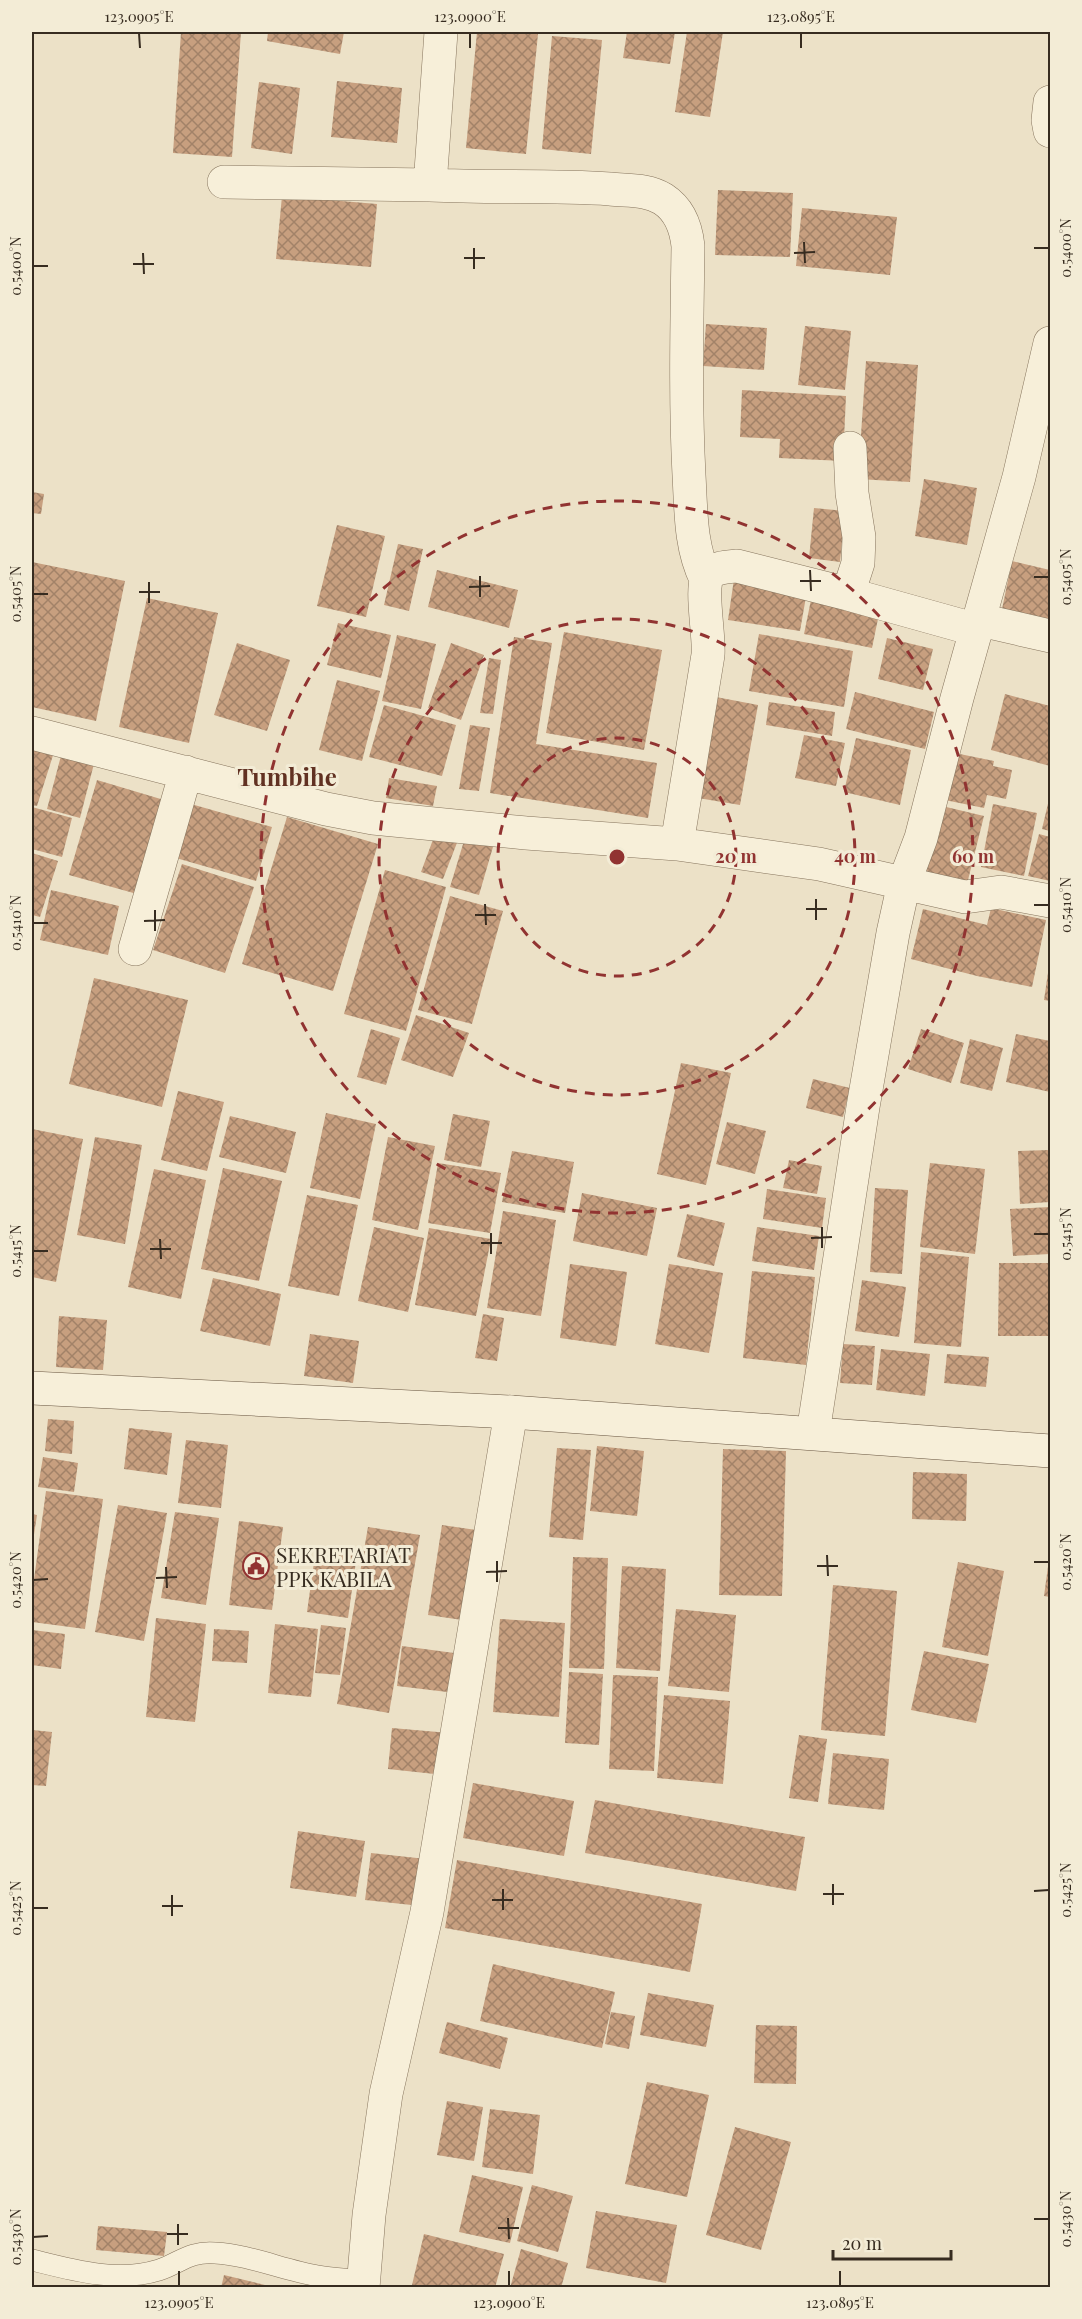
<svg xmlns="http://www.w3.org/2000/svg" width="1082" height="2319" viewBox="0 0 1082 2319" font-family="'Playfair Display',serif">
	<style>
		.building { fill: url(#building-cross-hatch) }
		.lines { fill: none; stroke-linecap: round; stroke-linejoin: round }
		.service-casing { stroke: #86745d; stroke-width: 22 }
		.minor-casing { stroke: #86745d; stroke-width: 34 }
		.secondary-casing { stroke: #685540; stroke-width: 34 }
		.service { stroke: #f7efd9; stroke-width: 21 }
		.minor { stroke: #f7efd9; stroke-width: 33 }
		.secondary { stroke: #f7efd9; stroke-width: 33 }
		.ticks { fill: none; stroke: #372c20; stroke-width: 2 }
		.ring { fill: none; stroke: #913331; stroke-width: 3; stroke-dasharray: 10 8 }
		.labels { text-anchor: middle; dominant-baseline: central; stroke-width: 6; stroke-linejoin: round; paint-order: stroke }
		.poi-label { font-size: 21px; fill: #372c20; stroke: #f3ecd6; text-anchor: start }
		.quarter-label { font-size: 24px; font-weight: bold; fill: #613122; stroke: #f3ecd6 }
		.centre { fill: #913331; stroke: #f3ecd6; stroke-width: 3 }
		.ring-label { font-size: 18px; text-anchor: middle; font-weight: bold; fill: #913331; stroke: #f3ecd6; stroke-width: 6; stroke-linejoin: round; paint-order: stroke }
		.neatline { fill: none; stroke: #372c20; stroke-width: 2 }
		.ticks-label { font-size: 15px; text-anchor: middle; fill: #372c20 }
	</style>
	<defs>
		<pattern id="building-cross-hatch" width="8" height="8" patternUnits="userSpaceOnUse" patternTransform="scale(1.5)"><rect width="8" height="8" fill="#c79f7f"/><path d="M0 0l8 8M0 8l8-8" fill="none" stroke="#a28268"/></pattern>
	</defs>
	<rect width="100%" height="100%" fill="#ece1c7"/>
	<path class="building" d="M181,32H241L232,157L173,153Z
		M268,32H344L340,54L267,41Z
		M477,32L538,34L526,154L466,148Z
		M627,32H675L670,64L623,58Z
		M687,32H723L710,117L675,112Z
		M552,36L602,40L591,154L542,149Z
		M337,81L402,88L397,143L331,137Z
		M259,82L300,88L292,154L251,148Z
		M718,190L793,193L790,257L715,255Z
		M282,196L377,204L371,267L276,259Z
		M802,208L897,217L890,275L796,266Z
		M706,324L767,328L764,370L703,366Z
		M805,326L851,331L845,390L798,385Z
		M866,361L918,365L910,482L858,479Z
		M742,390L846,396L843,461L779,458L780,439L740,437Z
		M924,479L977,488L967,545L915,536Z
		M32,492L44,494L41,514L32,513Z
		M814,508L845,511L840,562L809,558Z
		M337,525L385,536L366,617L317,606Z
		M398,544L423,549L409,611L384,605Z
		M1012,561L1050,570V624L1001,614Z
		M32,562L125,581L96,721L32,707Z
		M437,570L518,590L509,628L428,607Z
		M734,579L807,591L800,631L728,620Z
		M812,595L880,609L872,648L804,634Z
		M147,598L218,613L189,743L119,727Z
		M338,623L391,635L381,678L327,665Z
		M564,632L662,650L644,750L546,733Z
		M759,634L853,651L844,707L749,691Z
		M397,635L436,644L421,709L382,701Z
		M514,637L552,643L536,744L657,763L648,818L490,793Z
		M887,638L933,649L923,690L878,679Z
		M237,643L290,660L267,731L214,715Z
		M451,643L484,655L461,720L428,708Z
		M489,658L501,660L493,714L480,713Z
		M337,680L380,691L362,761L319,750Z
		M855,692L934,712L925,749L846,729Z
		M1005,694L1050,706V766L991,750Z
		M716,697L758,705L740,805L698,798Z
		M769,702L835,712L832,736L766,725Z
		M384,705L456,725L442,776L369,757Z
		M470,725L490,728L479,791L459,789Z
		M804,735L845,743L836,786L795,778Z
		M856,738L911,750L900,805L844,792Z
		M32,741L55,749L37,806L32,805Z
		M63,748L96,756L80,818L47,809Z
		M950,752L994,761L993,766L1012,770L1006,799L987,795L984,808L940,799Z
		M389,778L437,786L433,806L386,798Z
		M97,780L164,800L137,894L69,875Z
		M1050,795V831L1042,829Z
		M191,804L272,827L256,881L176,858Z
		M993,804L1037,813L1024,876L981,867Z
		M942,806L984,816L967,884L925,874Z
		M32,807L72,818L62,857L32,849Z
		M287,817L378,844L333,991L242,964Z
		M438,826L460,835L443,879L421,872Z
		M467,831L495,840L479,895L450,887Z
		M1039,834L1050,837V881L1028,876Z
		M32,853L58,861L40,917L32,915Z
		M182,864L254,887L225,973L153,950Z
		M385,870L446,887L406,1031L344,1014Z
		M51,890L119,906L108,955L40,940Z
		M450,896L503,911L472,1024L418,1010Z
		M991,908L1046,920L1032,987L977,976L911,959L923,909L987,925Z
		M1049,966H1050V1001L1044,1000Z
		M94,978L188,1000L162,1107L69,1084Z
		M416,1015L469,1033L453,1077L401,1060Z
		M371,1029L400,1038L386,1085L357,1077Z
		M921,1029L964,1043L951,1083L908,1069Z
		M1016,1034L1050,1041V1092L1006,1082Z
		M970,1039L1003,1048L992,1091L960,1083Z
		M681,1063L731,1073L706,1185L657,1174Z
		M813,1079L850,1088L843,1117L806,1108Z
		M178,1091L224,1102L207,1171L161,1160Z
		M326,1113L376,1124L360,1199L310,1188Z
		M453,1114L490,1121L481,1167L444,1160Z
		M230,1116L296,1132L286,1173L219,1157Z
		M727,1122L766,1131L755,1174L716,1164Z
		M32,1129L83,1139L56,1282L32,1277Z
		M95,1137L142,1145L125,1244L77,1235Z
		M388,1137L435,1146L418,1230L372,1220Z
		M1050,1150V1202L1020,1204L1018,1151Z
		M512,1151L574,1162L565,1213L502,1202Z
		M789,1160L822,1166L817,1194L783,1188Z
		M438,1163L501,1173L490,1233L428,1223Z
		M930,1163L985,1169L975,1254L920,1247Z
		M223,1168L282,1181L259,1281L201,1269Z
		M154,1169L206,1180L181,1299L128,1287Z
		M875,1188L908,1190L902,1274L870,1272Z
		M767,1189L826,1198L822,1228L763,1219Z
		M582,1193L657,1208L647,1256L573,1241Z
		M307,1195L358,1205L339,1296L288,1286Z
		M1050,1207V1254L1013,1256L1010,1209Z
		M503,1211L556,1220L541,1316L487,1308Z
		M687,1214L725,1223L714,1266L677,1257Z
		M374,1227L424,1238L408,1312L358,1301Z
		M757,1227L819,1236L814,1270L752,1261Z
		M429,1228L491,1239L476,1316L415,1305Z
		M921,1252L969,1257L961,1347L914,1343Z
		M999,1263H1050V1336H998Z
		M570,1264L627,1272L616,1346L560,1338Z
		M669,1264L723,1273L709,1353L655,1344Z
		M752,1271L815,1277L806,1365L743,1358Z
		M213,1278L281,1294L270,1346L200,1331Z
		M862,1280L906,1287L899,1337L855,1331Z
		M483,1314L504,1318L497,1361L475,1358Z
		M59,1316L107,1320L103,1370L56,1367Z
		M310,1334L359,1341L353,1383L304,1376Z
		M843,1344L875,1346L872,1385L840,1383Z
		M881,1349L930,1354L925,1396L876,1390Z
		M947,1354L989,1357L986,1387L944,1383Z
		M48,1419L74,1421L72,1454L45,1451Z
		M129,1428L172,1433L167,1475L124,1469Z
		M186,1440L228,1445L221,1508L178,1503Z
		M597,1446L644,1451L637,1516L590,1511Z
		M557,1448L591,1450L583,1540L549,1537Z
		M723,1449L786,1451L782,1596L719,1595Z
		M43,1457L78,1463L74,1492L38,1487Z
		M913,1472L967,1474L966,1521L912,1519Z
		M46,1491L103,1499L85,1629L32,1622V1594Z
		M118,1505L167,1513L144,1641L95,1632Z
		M175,1512L219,1518L206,1605L161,1598Z
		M32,1514L37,1515L33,1541H32Z
		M239,1521L283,1527L272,1610L229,1605Z
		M442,1525L483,1531L469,1621L428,1615Z
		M368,1527L420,1535L389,1713L337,1704Z
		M316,1548L357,1554L348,1618L307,1612Z
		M573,1557L608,1558L604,1669L569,1668Z
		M1049,1559H1050V1597L1044,1596Z
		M958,1562L1004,1571L988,1656L942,1647Z
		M622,1566L666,1569L660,1671L616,1668Z
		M833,1585L897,1591L885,1736L821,1730Z
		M676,1609L736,1615L729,1692L668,1686Z
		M156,1618L206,1624L195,1722L146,1717Z
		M500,1619L565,1623L559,1717L493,1712Z
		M275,1624L318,1629L311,1697L268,1693Z
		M321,1625L346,1628L340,1675L315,1673Z
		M214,1629L249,1631L247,1663L212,1661Z
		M32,1630L65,1634L61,1669L32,1665Z
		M402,1646L469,1655L464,1694L397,1686Z
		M924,1651L989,1664L976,1723L911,1710Z
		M569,1672L603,1674L599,1745L565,1743Z
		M613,1675L658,1677L654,1771L609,1769Z
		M664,1695L730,1701L723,1784L657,1778Z
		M392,1728L449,1733L444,1775L388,1769Z
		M32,1730L52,1732L46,1786L32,1785Z
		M799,1735L827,1739L818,1802L789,1798Z
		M833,1753L889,1759L884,1810L828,1804Z
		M473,1783L574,1801L564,1856L463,1838Z
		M595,1800L805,1837L796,1891L585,1853Z
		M298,1831L365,1841L356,1897L290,1888Z
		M371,1853L426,1859L421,1906L365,1900Z
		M457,1860L702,1904L690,1972L445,1928Z
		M493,1964L615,1992L602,2048L480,2021Z
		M648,1993L714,2005L706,2047L640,2035Z
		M611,2012L635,2016L629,2049L605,2044Z
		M447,2022L508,2038L500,2069L439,2053Z
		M756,2025L797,2026L796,2084L754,2083Z
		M647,2082L709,2095L687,2197L625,2184Z
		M447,2101L483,2107L474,2161L437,2155Z
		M490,2109L540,2115L533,2174L482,2167Z
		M735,2127L791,2142L761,2250L706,2235Z
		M472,2175L523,2187L510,2243L459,2232Z
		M532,2185L573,2196L558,2252L517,2241Z
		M596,2211L677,2225L666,2283L586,2268Z
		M98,2226L167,2232L164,2256L96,2250Z
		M424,2234L504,2254L495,2288H421L412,2285Z
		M521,2249L568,2263L561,2288H510Z
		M224,2275L273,2287V2288H221Z"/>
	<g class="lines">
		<defs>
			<path id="service" d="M32,2260C72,2270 117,2283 159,2270C180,2263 189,2251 215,2253C250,2255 283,2270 318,2276C333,2279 349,2279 364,2281"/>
			<path id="minor" d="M441,32L430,185C490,188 550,185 610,189C628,191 647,189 663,199C680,210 686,227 688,246C687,322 685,399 689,475C691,510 690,547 706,579
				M1050,102L1048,120L1050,131
				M224,182L430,185
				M848,594L858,563L859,537L852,493L850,448
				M980,620L1050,636
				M32,733L326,809L373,818L526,833L677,844L819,864L965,897L1001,892L1050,901
				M677,844L708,655C710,637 699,584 709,574C716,567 728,567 737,566L848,594L977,630
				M135,949L186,772
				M813,1433L863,1107L893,933L904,883L921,838L957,698L1019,477L1050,343
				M363,2288L369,2215L386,2094L427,1912L511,1412"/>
			<path id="secondary" d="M32,1388L511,1412L1050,1451"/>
		</defs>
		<use href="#service" class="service-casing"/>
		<use href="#minor" class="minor-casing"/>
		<use href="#secondary" class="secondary-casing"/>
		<use href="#service" class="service"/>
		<use href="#minor" class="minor"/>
		<use href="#secondary" class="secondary"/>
	</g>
	<path class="ticks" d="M139,33L140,48M470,33V48M801,33V48M804,242L805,263M474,248V269M1034,248H1049M143,253L144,274M794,253L815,252M464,258H485M133,264H154M33,266H48M810,570L811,591M480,576V597M1034,577H1049M800,581H821M149,582V603M469,587L490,586M139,592H160M33,594H48M816,899V920M485,904L486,925M1034,905H1049M806,909H827M155,910V931M475,915H496M144,921L165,920M33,923H48M822,1227V1248M491,1233V1254M1034,1234H1049M811,1238L832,1237M160,1239L161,1259M481,1243H502M150,1249H171M33,1251H48M827,1555L828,1576M497,1561V1582M1034,1562H1049M817,1566H838M166,1567L167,1588M486,1572L507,1571M156,1578L177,1577M33,1580L48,1579M833,1884V1905M503,1889V1910M1034,1891L1049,1890M823,1894H844M172,1895V1916M492,1900H513M162,1906H183M33,1908H48M508,2218L509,2239M1034,2219H1049M178,2224V2245M498,2228H519M167,2234H188M33,2237L48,2236M179,2271V2286M509,2271V2286M840,2271V2286"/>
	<g class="ring">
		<circle cx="617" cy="857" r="119"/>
		<circle cx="617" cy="857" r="238"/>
		<circle cx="617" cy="857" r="356"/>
	</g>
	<defs>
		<symbol id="civic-ring" viewBox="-11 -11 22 22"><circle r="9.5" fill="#f3ecd6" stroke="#913331" stroke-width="1.5"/><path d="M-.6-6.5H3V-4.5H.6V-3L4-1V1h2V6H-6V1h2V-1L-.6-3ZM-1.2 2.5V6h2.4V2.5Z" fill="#913331"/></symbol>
	</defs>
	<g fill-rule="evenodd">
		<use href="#civic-ring" x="241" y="1551" width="30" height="30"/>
	</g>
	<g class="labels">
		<g class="poi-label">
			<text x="276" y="1554">SEKRETARIAT<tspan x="276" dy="24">PPK KABILA</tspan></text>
		</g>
		<g class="quarter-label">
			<text x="287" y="776">Tumbihe</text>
		</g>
	</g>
	<circle cx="617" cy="857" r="9" class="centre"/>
	<g class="ring-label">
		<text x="736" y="863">20 m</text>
		<text x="855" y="863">40 m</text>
		<text x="973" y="863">60 m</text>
	</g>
	<rect width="1082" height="2319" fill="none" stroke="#f3ecd6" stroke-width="66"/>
	<path d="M833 2250v9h118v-9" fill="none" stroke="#372c20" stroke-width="3"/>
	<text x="842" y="2250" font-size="18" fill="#372c20" stroke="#f3ecd6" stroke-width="4.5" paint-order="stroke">20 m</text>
	<rect x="33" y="33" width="1016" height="2253" class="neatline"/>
	<g class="ticks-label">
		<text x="139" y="22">123.0905°E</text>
		<text x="470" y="22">123.0900°E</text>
		<text x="801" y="22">123.0895°E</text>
		<text transform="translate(1066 248) rotate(-90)" y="5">0.5400°N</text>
		<text transform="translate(16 266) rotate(-90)" y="5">0.5400°N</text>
		<text transform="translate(1066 577) rotate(-90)" y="5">0.5405°N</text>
		<text transform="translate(16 594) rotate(-90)" y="5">0.5405°N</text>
		<text transform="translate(1066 905) rotate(-90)" y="5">0.5410°N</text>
		<text transform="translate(16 923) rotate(-90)" y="5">0.5410°N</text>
		<text transform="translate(1066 1234) rotate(-90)" y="5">0.5415°N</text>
		<text transform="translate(16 1251) rotate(-90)" y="5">0.5415°N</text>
		<text transform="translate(1066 1562) rotate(-90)" y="5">0.5420°N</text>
		<text transform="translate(16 1580) rotate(-90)" y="5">0.5420°N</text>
		<text transform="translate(1066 1890) rotate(-90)" y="5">0.5425°N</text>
		<text transform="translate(16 1908) rotate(-90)" y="5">0.5425°N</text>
		<text transform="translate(1066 2219) rotate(-90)" y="5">0.5430°N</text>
		<text transform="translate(16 2237) rotate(-90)" y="5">0.5430°N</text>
		<text x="179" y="2308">123.0905°E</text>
		<text x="509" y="2308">123.0900°E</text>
		<text x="840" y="2308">123.0895°E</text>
	</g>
</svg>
